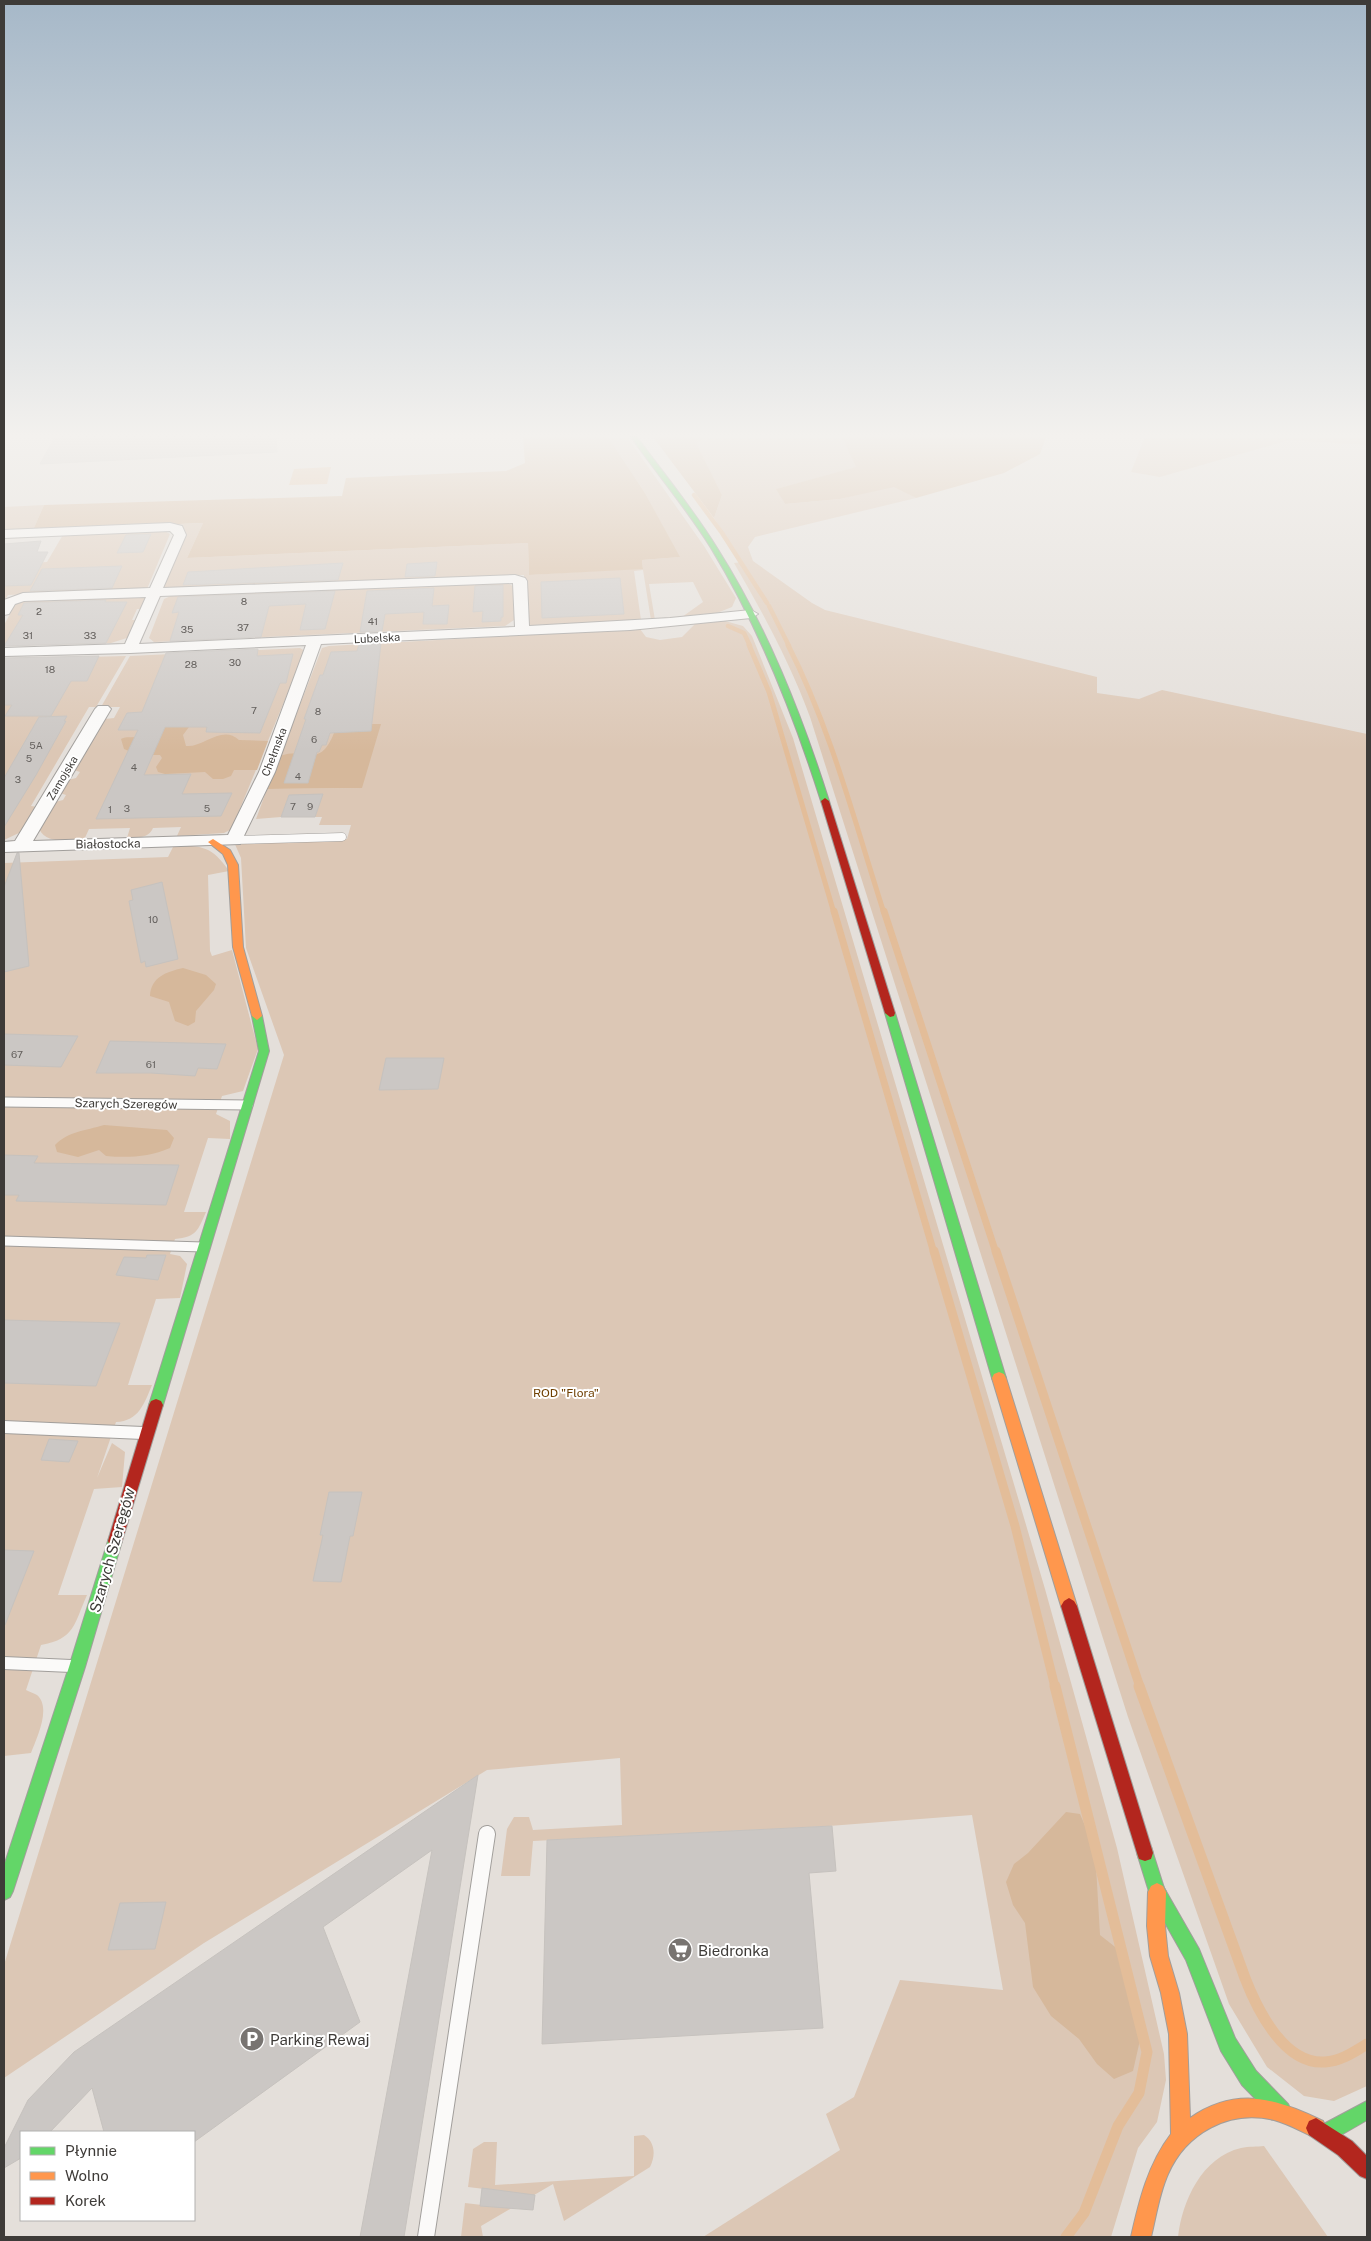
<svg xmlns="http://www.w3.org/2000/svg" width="1371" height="2241" viewBox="0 0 1371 2241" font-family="'Public Sans',sans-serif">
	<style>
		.green { fill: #dcc7b5 }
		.forest { fill: #d6b89b }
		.water { fill: #e3bd99 }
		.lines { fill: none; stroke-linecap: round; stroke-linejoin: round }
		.stream-far4 { stroke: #e3bd99; stroke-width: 4.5 }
		.stream-far3 { stroke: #e3bd99; stroke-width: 5 }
		.stream-far2 { stroke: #e3bd99; stroke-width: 7 }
		.stream-far1 { stroke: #e3bd99; stroke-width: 9 }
		.stream { stroke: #e3bd99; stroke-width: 11 }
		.building { fill: #cbc7c4; stroke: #c6c2be }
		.lane-far3-casing { stroke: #a19e9b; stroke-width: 9 }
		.lane-far2-casing { stroke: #a19e9b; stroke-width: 11 }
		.lane-far1-casing { stroke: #a19e9b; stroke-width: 14 }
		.lane-casing { stroke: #a19e9b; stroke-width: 18 }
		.street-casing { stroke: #a19e9b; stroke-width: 2 }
		.fast-casing { stroke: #a19e9b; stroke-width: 2 }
		.slow-casing { stroke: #a19e9b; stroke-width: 2 }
		.jam-casing { stroke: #a19e9b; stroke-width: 2 }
		.lane-far3 { stroke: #fbfaf9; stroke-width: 8 }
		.lane-far2 { stroke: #fbfaf9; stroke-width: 9 }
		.lane-far1 { stroke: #fbfaf9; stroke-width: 12 }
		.lane { stroke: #fbfaf9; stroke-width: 16 }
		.street { fill: #fbfaf9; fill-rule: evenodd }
		.fast { fill: #63d668; fill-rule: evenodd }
		.slow { fill: #ff974d; fill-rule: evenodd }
		.jam { fill: #b3261e; fill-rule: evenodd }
		.labels { text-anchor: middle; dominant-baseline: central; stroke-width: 4; stroke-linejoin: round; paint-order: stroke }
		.number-label { font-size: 10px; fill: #64605d }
		.far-street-label { font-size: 11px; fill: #3e3b38; stroke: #fff }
		.street-label { font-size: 12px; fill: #3e3b38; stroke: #fff }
		.park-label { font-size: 12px; fill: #6f3f00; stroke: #fff }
		.near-street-label { font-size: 15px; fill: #3e3b38; stroke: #fff }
		.near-poi-label { font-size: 15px; fill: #3e3b38; stroke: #fff; text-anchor: start }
	</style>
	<rect width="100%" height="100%" fill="#e4dfda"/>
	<path class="green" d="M608,437H627L704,546L736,598L732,607L717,613L682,617L703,602L693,582L649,584L655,620H651L643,570L634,571L641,620L532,625L525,624L524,575L160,589L183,533L166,525L203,523L187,558L528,543L529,575L643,568L642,560L679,557L645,493Z
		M708,437H842L857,467L777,489L785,504L840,499L894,486L916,498L755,537L748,547L753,561L812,603L825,610L1097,677V693L1139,699L1162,690L1367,734V2086L1334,2101L1304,2096L1267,2067L1229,2004L1128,1717L810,717C790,663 763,613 734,563L742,562L714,518L722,495L695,443Z
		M1145,437H1367V445L1289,440L1160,477L1131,472Z
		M44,505L33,530L4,532V507Z
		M161,529L170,534L147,589L8,595L4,602V557L10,556L30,563L47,562L64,533Z
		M504,582L513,586L514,620L505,626L154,642L149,638L164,599L173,595Z
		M144,596L147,599L143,609H137L132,620H138L130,637L111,643L4,646V625L17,601Z
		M725,621L743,626L752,636L793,738L1045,1589L1117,1848L1164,2054L1166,2080L1157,2122L1138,2148L1111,2237H703L840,2150L826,2114L854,2097L900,1980L1003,1990L972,1815L829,1826L533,1841L530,1876H501L507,1829L514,1817H529L533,1830L622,1825L620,1758L487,1770L204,1943L4,2078V1965L284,1055L246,948L241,858L234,842L347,839L351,825H319L322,817H315L322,795H289L281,817L256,819L267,789L362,788L280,756L322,648L329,646L640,629L646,637L660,640L682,637L695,624Z
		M300,648L305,651L239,811H243L232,829L224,833L177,836L181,827L153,828C148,839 138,837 127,838L130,828L89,829L84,840C69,840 47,845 39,829L55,802L63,800L66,795L60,793L68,780L76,778L80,772L74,770L105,719L114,718L120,707H101L130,656Z
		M126,656L96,707H89L31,806L38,807L21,832L4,840V659Z
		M174,845C202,846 212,846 229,871L208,875L210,951L212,956L232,950L258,1049L243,1091L222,1096L216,1114L230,1121V1139L208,1138L184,1212H206C198,1230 197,1237 175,1239L170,1254L180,1256L187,1264L180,1298L156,1299L128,1385H152C144,1404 139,1421 116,1422L97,1478L112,1443L125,1452L122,1487L94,1489L58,1595H87C74,1624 75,1639 41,1645L26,1690C29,1692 34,1693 37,1695C52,1708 36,1739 31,1753L4,1756V863L168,857Z
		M644,2135C655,2142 656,2155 650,2167L564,2221L553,2184L481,2226L483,2237H461L465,2203L499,2207L501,2191L468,2187L473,2149L484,2142H497L495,2185L634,2176V2136Z
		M1264,2146L1328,2237H1178C1182,2201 1202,2157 1241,2148C1249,2146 1257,2147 1264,2146Z"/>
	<path class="forest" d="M523,437H608L645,493L680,557L642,560L643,569L529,575L528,543L187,558L203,523L33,530L44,505L342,496L346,478L506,471L525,463Z
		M653,437H708L696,443L722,495L714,518Z
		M842,437H1046L1040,454L1004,473L916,498L894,487L840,499L785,504L776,489L856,467Z
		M180,724L182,727H189L183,735L186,746C203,748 222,724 239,740L268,741L257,770H234L231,776L223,779H213L205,772L165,774L158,772L156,767L162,758L160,755H139L124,749L121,739C127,736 131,738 137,737C152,734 164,725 180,724Z
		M324,724H381L362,788L267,789L280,756C308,746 319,770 334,733Z
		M183,968L206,975L216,984L214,990L196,1011L195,1022L188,1026L175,1021L169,1002L150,996C151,977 166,972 183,968Z
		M104,1125L167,1130L174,1138L170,1148C149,1157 128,1158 106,1156L99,1150L78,1157L57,1152L55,1145C69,1131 85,1131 104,1125Z
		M1066,1812L1080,1814L1095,1849L1100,1935L1119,1950L1130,1979L1138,2008L1140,2040L1133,2071L1114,2079L1097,2064L1079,2039L1051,2016L1033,1987L1025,1923L1013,1905L1006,1882L1014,1864L1028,1853Z"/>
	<path class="water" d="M331,467L327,484L289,485L294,469Z"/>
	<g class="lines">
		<path class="stream-far4" d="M694,495L722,533L767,603
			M769,606L789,646
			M728,626L744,633L750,646"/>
		<path class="stream-far3" d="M749,645L769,692L834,913
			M788,645C831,729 855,823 884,913"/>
		<path class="stream-far2" d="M834,911L934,1253
			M884,911L996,1253"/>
		<path class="stream-far1" d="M934,1251L1015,1526L1055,1687
			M996,1251L1140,1687"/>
		<path class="stream" d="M1055,1686L1147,2052L1139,2093L1118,2126L1084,2213L1066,2237
			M1139,1686L1245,1978C1257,2009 1284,2065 1325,2062C1341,2061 1354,2052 1367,2044"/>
	</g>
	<path class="building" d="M55,437H276L277,452L40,464Z
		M151,534L143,552L117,553L126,535Z
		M41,541L37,552H48L31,585L4,586V544Z
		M437,562L435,576L405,577L407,564Z
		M343,563L338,580L183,585L188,572Z
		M122,566L112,588L30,591L42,569Z
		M620,578L624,614L542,618L541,582Z
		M503,585V617H501V621L482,622L483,611L473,612L475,586Z
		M434,588L432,606L449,605L447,624H423L424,612L385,614L382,631L360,632L367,591Z
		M335,591L325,629L300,630L306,604L269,606L261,637L170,641L179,612L172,613L178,597Z
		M106,600L105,602H127L106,643L4,646L23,615H18L24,603Z
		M381,643L371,731L330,733L326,745H322L319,752H317L308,783H284L306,719H304L320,675H323L331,652L357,651L359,644Z
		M258,649L257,656L293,654L286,683H280L260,733L206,732L207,727H165L144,775L191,774L182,794L232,793L221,816L96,819L138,730H118L127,713L142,712L166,653Z
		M99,656L87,681H71L51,716H5L12,705H4V658Z
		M67,716L64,721H66L36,775L4,827V778L39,717Z
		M323,794L315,817H281L289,795Z
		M17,853H19L29,966L4,972V887Z
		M162,882L178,959L146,967L145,961L141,963L129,901L133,900L131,890Z
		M4,1034L78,1036L61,1067L4,1065Z
		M110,1041L226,1044L217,1069L198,1068L195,1076L151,1073H96Z
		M386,1058H444L438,1089L379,1090Z
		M4,1155L38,1156L34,1163L179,1165L166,1205L16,1201L19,1195H4Z
		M147,1255H166L158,1280L116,1275L124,1257L146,1258Z
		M4,1320L120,1323L96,1386L4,1383Z
		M49,1439L78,1441L69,1462L41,1460Z
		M329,1492H362L353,1536H350L341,1582L313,1581L323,1535H320Z
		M4,1550L34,1551L5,1625H4Z
		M478,1775L404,2237H360L432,1850L323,1927L360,2022L194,2142V2132H104L92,2088L50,2132H21V2158L4,2168V2148L28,2100L74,2052Z
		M832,1826L836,1871L809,1873L823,2028L542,2044L547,1840Z
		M166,1902L155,1949L108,1950L120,1903Z
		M482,2188L535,2195L533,2210L480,2206Z"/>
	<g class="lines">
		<defs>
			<path id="lane-far3" d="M234,840L342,837"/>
			<path id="lane-far2" d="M4,1102L248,1105
				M4,1241L203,1247"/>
			<path id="lane-far1" d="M4,1427L143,1433
				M4,1663L71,1666"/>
			<path id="lane" d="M426,2237L487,1834"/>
			<path id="street" d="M170,523L182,526L186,535L163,588L515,575L525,578L527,581L529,626L670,618L751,610L758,614L751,618L630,630L321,644L275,772L240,844L4,852V842L15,841L95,709L98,706H108L111,709L33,841L228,835L259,772L306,645L130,653L4,656V648L125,644L146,597L24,601L15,604L9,614L4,615V600L23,593L150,588L174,535L170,531L4,538V530ZM513,583L515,627L139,644L160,596Z"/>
			<path id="fast" d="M631,437H637C664,474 693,509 717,548C767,627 801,713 829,801L828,803H822L821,801C793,713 759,627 711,548C687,509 657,474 631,437Z
				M890,1009L895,1013L1006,1378L1004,1382L999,1384L994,1382L992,1378L885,1013Z
				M257,1012L262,1016L269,1051L163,1405L161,1409L156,1411L151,1409L149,1405L259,1051L252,1016Z
				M115,1534L120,1536L122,1541L85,1667L13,1891L10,1897L4,1900V1866L69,1667L108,1541L110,1536Z
				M1145,1845L1151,1847L1164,1888L1199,1949L1235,2038L1256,2071L1288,2104L1291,2111L1288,2118L1281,2121L1274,2118L1242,2085L1221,2051L1186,1960L1151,1898L1137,1853L1139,1847Z
				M1367,2101V2120L1327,2143L1320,2140L1317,2133L1320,2126Z"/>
			<path id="slow" d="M213,839L230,850L238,865L243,947L262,1016L257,1020L252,1016L233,947L228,865L223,854L208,842Z
				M999,1372L1004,1374L1006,1378L1077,1606L1074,1611L1069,1614L1064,1611L1061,1606L992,1378L994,1374Z
				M1157,1883L1163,1886L1166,1892L1165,1926L1168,1956L1179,1993L1187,2034L1190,2118C1236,2086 1276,2098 1323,2121L1326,2128L1323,2135L1316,2138C1302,2132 1289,2124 1274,2120C1229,2109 1186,2133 1168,2174C1159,2194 1156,2217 1151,2237H1131C1139,2201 1148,2164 1171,2134L1169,2034L1161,1993L1150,1956L1147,1926L1148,1892L1151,1886Z"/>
			<path id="jam" d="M825,798L829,801L895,1013L894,1016L890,1017L885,1013L821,801Z
				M156,1399L161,1401L163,1405L122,1541L120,1546L115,1548L110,1546L108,1541L149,1405L151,1401Z
				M1069,1598L1074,1601L1077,1606L1153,1853L1151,1859L1145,1861L1139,1859L1137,1853L1061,1606L1064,1601Z
				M1316,2118L1352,2141L1367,2156V2179L1360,2176L1338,2155L1309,2135L1306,2128L1309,2121Z"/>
		</defs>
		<use href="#lane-far3" class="lane-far3-casing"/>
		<use href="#lane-far2" class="lane-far2-casing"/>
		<use href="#lane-far1" class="lane-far1-casing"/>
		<use href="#lane" class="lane-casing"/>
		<use href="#street" class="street-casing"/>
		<use href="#fast" class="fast-casing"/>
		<use href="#slow" class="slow-casing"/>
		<use href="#jam" class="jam-casing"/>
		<use href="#lane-far3" class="lane-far3"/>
		<use href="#lane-far2" class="lane-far2"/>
		<use href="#lane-far1" class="lane-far1"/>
		<use href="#lane" class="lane"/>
		<use href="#street" class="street"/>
		<use href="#fast" class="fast"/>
		<use href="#slow" class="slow"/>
		<use href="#jam" class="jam"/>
	</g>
	<linearGradient id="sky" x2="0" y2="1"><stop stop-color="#a6b8c8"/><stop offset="0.58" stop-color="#f3f1ee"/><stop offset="1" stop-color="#f3f1ee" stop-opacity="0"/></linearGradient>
	<rect width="1371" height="751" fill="url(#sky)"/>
	<defs>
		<symbol id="supermarket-disc" viewBox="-11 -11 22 22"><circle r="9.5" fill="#787471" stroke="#fff"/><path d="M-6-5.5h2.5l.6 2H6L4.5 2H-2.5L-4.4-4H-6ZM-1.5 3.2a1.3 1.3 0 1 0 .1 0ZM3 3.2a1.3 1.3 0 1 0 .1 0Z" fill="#fff"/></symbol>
		<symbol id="parking-disc" viewBox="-11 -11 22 22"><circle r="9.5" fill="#787471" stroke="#fff"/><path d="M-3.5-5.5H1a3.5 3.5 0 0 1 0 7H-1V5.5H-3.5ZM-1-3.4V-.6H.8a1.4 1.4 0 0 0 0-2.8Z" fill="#fff"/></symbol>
	</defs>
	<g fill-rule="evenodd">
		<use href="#supermarket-disc" x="666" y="1936" width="28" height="28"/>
		<use href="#parking-disc" x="238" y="2025" width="28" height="28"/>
	</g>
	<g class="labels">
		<g class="number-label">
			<text x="244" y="601">8</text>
			<text x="39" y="611">2</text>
			<text x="373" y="621">41</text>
			<text x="243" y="627">37</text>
			<text x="187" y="629">35</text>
			<text x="28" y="635">31</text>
			<text x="90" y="635">33</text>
			<text x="235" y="662">30</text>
			<text x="191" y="664">28</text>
			<text x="50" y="669">18</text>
			<text x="254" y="710">7</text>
			<text x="318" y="711">8</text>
			<text x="314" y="739">6</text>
			<text x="36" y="745">5A</text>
			<text x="29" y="758">5</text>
			<text x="134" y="767">4</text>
			<text x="298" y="776">4</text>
			<text x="18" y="779">3</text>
			<text x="293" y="806">7</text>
			<text x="310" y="806">9</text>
			<text x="127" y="808">3</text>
			<text x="207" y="808">5</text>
			<text x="110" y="809">1</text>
			<text x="153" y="919">10</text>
			<text x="17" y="1054">67</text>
			<text x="151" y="1064">61</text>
		</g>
		<g class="far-street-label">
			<text transform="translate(377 638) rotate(-3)">Lubelska</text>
			<text transform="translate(274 752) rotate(-69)">Chełmska</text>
			<text transform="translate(62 778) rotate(-59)">Zamojska</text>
		</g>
		<g class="street-label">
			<text transform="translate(108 844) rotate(-1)">Białostocka</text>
			<text transform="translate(126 1104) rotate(1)">Szarych Szeregów</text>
		</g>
		<g class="park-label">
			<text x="566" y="1393">ROD "Flora"</text>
		</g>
		<g class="near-street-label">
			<text transform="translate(112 1550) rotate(-74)">Szarych Szeregów</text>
		</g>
		<g class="near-poi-label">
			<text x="698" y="1950">Biedronka</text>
			<text x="270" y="2039">Parking Rewaj</text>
		</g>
	</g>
	<rect width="1371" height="2241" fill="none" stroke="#3e3b38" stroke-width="10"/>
	<rect x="20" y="2131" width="175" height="90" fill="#ffffff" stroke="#b2b1af"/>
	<rect x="30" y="2147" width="25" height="8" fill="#63d668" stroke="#b2b1af"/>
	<text x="65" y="2156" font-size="15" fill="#3e3b38">Płynnie</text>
	<rect x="30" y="2172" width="25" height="8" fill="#ff974d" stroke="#b2b1af"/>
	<text x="65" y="2181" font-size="15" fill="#3e3b38">Wolno</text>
	<rect x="30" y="2197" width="25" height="8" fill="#b3261e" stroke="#b2b1af"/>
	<text x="65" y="2206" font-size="15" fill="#3e3b38">Korek</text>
</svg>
